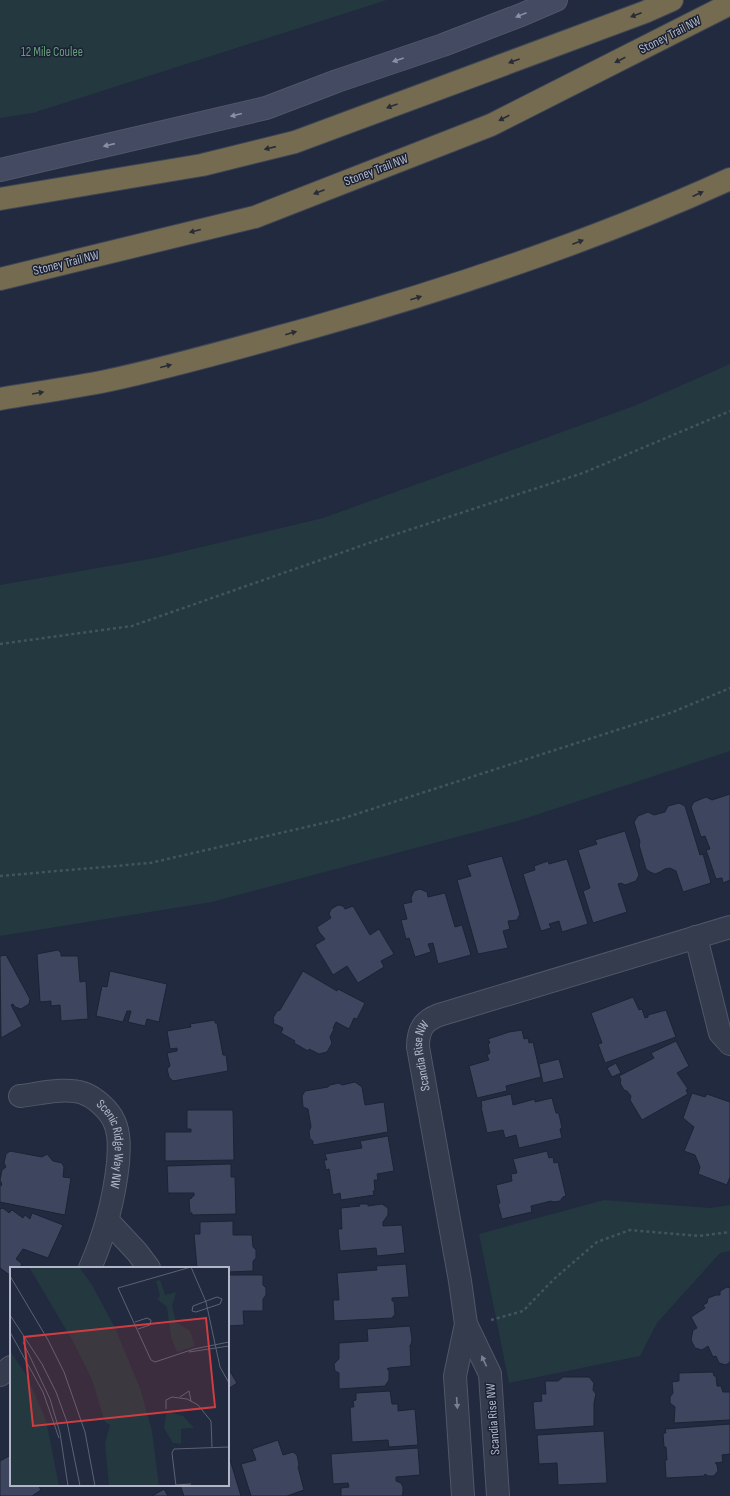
<svg xmlns="http://www.w3.org/2000/svg" width="730" height="1496" viewBox="0 0 730 1496" font-family="'Sofia Sans Condensed',sans-serif">
	<style>
		.green { fill: #23383f }
		.building { fill: #3d465e; stroke: #1c2335 }
		.lines { fill: none; stroke-linecap: round; stroke-linejoin: round }
		.street-casing { stroke: #505769; stroke-width: 24 }
		.secondary-casing { stroke: #505769; stroke-width: 24 }
		.highway-casing { stroke: #3d4456; stroke-width: 24 }
		.path { stroke: #41555c; stroke-width: 2.5; stroke-dasharray: 3 3; stroke-linecap: butt }
		.street { stroke: #353c4e; stroke-width: 22 }
		.secondary { stroke: #434a61; stroke-width: 22 }
		.highway { stroke: #756b51; stroke-width: 22 }
		.oneway { fill: #8a91a5 }
		.oneway2 { fill: #282c38 }
		.oneway3 { fill: #798092 }
		.labels { text-anchor: middle; dominant-baseline: central; stroke-width: 3; stroke-linejoin: round; paint-order: stroke }
		.street-label { font-size: 13px; fill: #b1b7c9; stroke: #1a2133 }
		.park-label { font-size: 13px; fill: #669c79; stroke: #1a2133 }
		.inset-road { fill: none; stroke: #5b6276; stroke-width: 1 }
		.view { fill: #d03d40; fill-opacity: 0.15; stroke: #d03d40; stroke-width: 2 }
		.inset-edge { fill: none; stroke: #b1b7c9; stroke-width: 2 }
	</style>
	<rect width="100%" height="100%" fill="#212a3e"/>
	<path class="green" d="M0,0H387L33,113L0,118Z
		M730,364V751L521,820L212,902L0,936V585L155,558L323,518L634,406Z
		M604,1200L710,1208L730,1205V1251L720,1253L657,1323L640,1356L509,1383L479,1234Z"/>
	<path class="building" d="M730,794V880L723,883L722,878L716,879L706,850L710,849L705,836L701,837L691,807L694,802L706,797L712,800Z
		M679,803L685,806L700,855L703,854L711,883L683,892L676,871L670,868L665,869L660,872L655,874L650,872L646,869L639,845L640,842L634,822L638,816L648,812L654,815L665,812L668,806Z
		M625,831L639,875L636,881L625,885L621,883L618,884L627,912L593,923L583,891L590,888L578,850L597,844L595,840Z
		M502,856L520,914L517,920L508,921L510,929L503,931L508,948L478,954L457,880L471,876L467,865Z
		M567,859L588,924L562,932L559,921L549,924L551,928L541,931L523,874L535,870L534,866L548,861L549,864Z
		M420,889L427,892L428,897L445,893L455,927L462,925L471,955L438,964L433,943L428,944L431,952L415,957L409,938L406,939L401,920L407,919L403,904L412,902L411,898L414,891Z
		M338,905L343,906L345,909L353,906L370,935L379,929L394,954L381,961L384,967L358,983L347,966L333,975L315,945L325,939L319,932L317,927L331,918L329,914L331,909Z
		M58,950L61,953V956H78L80,982L86,981L88,1019L61,1021L60,1005L51,1006V1001L40,1002L37,954Z
		M6,955L30,999L29,1004L21,1009L15,1007L13,1004L11,1005L22,1026L1,1038L0,956Z
		M110,971L167,984L159,1022L147,1019L145,1026L128,1022L131,1011H127L123,1022L96,1016L102,986L107,987Z
		M303,971L337,991L338,989L365,1003L357,1019L354,1018L349,1029L336,1022L333,1028L334,1029L330,1037L332,1043L327,1052L319,1054L309,1049L308,1051L294,1043L295,1041L281,1033L283,1028L273,1023L274,1021L273,1018L277,1011L280,1010Z
		M633,997L639,1010L642,1009L645,1018L648,1017V1015L666,1010L676,1037L605,1063L598,1044L602,1043L591,1013Z
		M215,1020V1023H217L223,1055H226L228,1071L173,1081L169,1077L167,1069L170,1066L167,1053L177,1051V1048L170,1049L167,1031L191,1027L190,1024Z
		M522,1030L524,1039L528,1038L529,1043L533,1042L541,1077L506,1086L507,1091L477,1098L469,1066L489,1060L487,1055L490,1053L488,1044L490,1043L488,1039L509,1032Z
		M676,1041L689,1066L677,1073L688,1089L686,1090L688,1094L642,1120L630,1100L631,1096L627,1091L624,1090L620,1083L621,1080L619,1076L654,1058L651,1053Z
		M559,1059L564,1078L543,1083L539,1064Z
		M616,1063L621,1073L612,1077L607,1068Z
		M355,1082L362,1087L365,1105L384,1102L388,1132L313,1145V1141L310,1139L309,1131L311,1127L308,1109L303,1107L302,1096L305,1091L328,1087L330,1085L339,1083L342,1085Z
		M692,1093L705,1097L707,1094L730,1102V1177L727,1185L698,1174L700,1167L695,1155L684,1151L694,1127L683,1118Z
		M511,1094L513,1105L535,1099V1102L552,1098L556,1113H558L559,1114L562,1128L560,1129L562,1138L519,1148L516,1135L505,1138L503,1130L487,1133L481,1107H482L481,1101Z
		M187,1110H233L234,1160L165,1161V1132H191V1129H187Z
		M388,1136L394,1171L377,1174L378,1180H374L375,1191H373L374,1195L341,1200L340,1193L333,1195L329,1169L326,1170L324,1160H327L325,1154L362,1148L360,1141Z
		M10,1151L42,1157L47,1154L53,1161L62,1163L64,1167L63,1177L71,1178L65,1215L0,1202V1186L2,1185L0,1180L2,1170L6,1167L4,1163L6,1154Z
		M547,1151L549,1158L553,1157L554,1163L558,1162L566,1196L563,1197L560,1201L553,1202L551,1201L531,1206L532,1212L502,1219L498,1204L500,1203L496,1185L512,1181L511,1174L517,1173L513,1159Z
		M231,1164V1177H235L236,1214L192,1215V1213H190L189,1199L192,1198V1196H194V1193H168L167,1166Z
		M359,1204H368V1206L382,1204L388,1208V1215L383,1222V1226L402,1225L405,1253L377,1256L376,1248L340,1251L338,1229H342L341,1208L360,1206Z
		M3,1208L9,1213L12,1210L23,1218L25,1215L30,1219L32,1213L63,1225L48,1258L23,1249L16,1259L22,1264L19,1268H11V1276L0,1268V1209Z
		M233,1221V1235H252L253,1247L256,1250V1258L253,1261V1271L228,1272V1268H197L194,1234H200V1222Z
		M406,1264L409,1297L392,1298V1301H394L395,1316H393V1318L334,1321L333,1300H339L337,1273L377,1270L376,1266Z
		M228,1275H263V1285L266,1288V1295L263,1299V1311H243L244,1325L228,1326Z
		M727,1287L730,1288V1362L726,1365L719,1363L716,1356L713,1357L708,1346L702,1350L695,1348L691,1340L693,1330L697,1328L691,1317L705,1308L703,1305L707,1303L708,1298L716,1295H720V1291Z
		M410,1326L412,1339L411,1345H410L411,1366L389,1368L387,1369L389,1370V1380L385,1386L339,1389V1373L335,1371L334,1364L339,1359V1343L368,1341L367,1329Z
		M228,1368L237,1383L228,1389Z
		M713,1372L714,1376H716L717,1386H721L723,1392H730V1420L674,1423L675,1407L670,1403V1397L673,1393L672,1382L679,1381V1373Z
		M563,1377H589L594,1383L593,1390L596,1394L594,1403V1426L535,1430L533,1402L542,1401L541,1394H546L545,1381H558Z
		M390,1391L392,1404H398V1411L415,1409L418,1445L389,1447L388,1440L352,1442L350,1407H354L353,1401L356,1400V1393Z
		M730,1424V1454L722,1455L723,1462L715,1463L717,1465L718,1471L714,1476H708L705,1474L704,1476L666,1478L665,1460H667L666,1447H664L663,1433H666L665,1429Z
		M604,1431L607,1483L558,1485L557,1463L539,1464L537,1435Z
		M278,1440L283,1455L293,1452L297,1455L299,1465L298,1467L304,1490L287,1496H251L241,1464L256,1460L252,1449Z
		M418,1448L420,1475L396,1477V1481L401,1483L403,1487V1492L402,1496H341V1488L349,1487L348,1483L333,1484L331,1454Z
		M228,1453L241,1496H184L180,1485H228Z
		M11,1455V1485H38L41,1490L32,1496H0V1461Z
		M164,1489L168,1496H152Z"/>
	<g class="lines">
		<defs>
			<g id="street">
				<path d="M696,937L720,1033L730,1044"/>
				<path id="s1" d="M20,1096C38,1094 66,1087 83,1093C95,1097 109,1110 114,1121C120,1134 119,1149 118,1163C114,1200 105,1234 90,1268"/>
				<path d="M108,1221L137,1252L149,1268"/>
				<path d="M0,1375L11,1367"/>
				<path d="M463,1496L455,1376L466,1324"/>
				<path id="s2" d="M498,1496L490,1374L466,1324L460,1281L418,1047C418,1030 423,1021 439,1015L730,927"/>
			</g>
			<path id="secondary" d="M0,170L266,108L337,81L443,45L521,15L556,0"/>
			<path id="highway" d="M0,199L202,165L295,142L645,12L672,0
				M0,279L255,217L491,125L730,4
				M0,399C35,393 71,388 106,381C176,366 245,346 314,327C456,287 596,240 730,179"/>
		</defs>
		<use href="#street" class="street-casing"/>
		<use href="#secondary" class="secondary-casing"/>
		<use href="#highway" class="highway-casing"/>
		<path class="path" d="M0,644L132,626L372,542L583,473L730,411
			M0,876L150,863L341,819L673,712L730,688
			M491,1320L523,1311L554,1279L597,1242L630,1230L699,1236L730,1232"/>
		<use href="#street" class="street"/>
		<use href="#secondary" class="secondary"/>
		<use href="#highway" class="highway"/>
	</g>
	<defs><path id="oneway-solid" d="M-6-.8H1V-3.2L6.5 0L1 3.2V.8H-6Z"/></defs>
	<g class="oneway">
		<use href="#oneway-solid" transform="translate(521 15) rotate(158)"/>
		<use href="#oneway-solid" transform="translate(398 60) rotate(161)"/>
		<use href="#oneway-solid" transform="translate(236 115) rotate(166)"/>
		<use href="#oneway-solid" transform="translate(109 145) rotate(167)"/>
	</g>
	<g class="oneway2">
		<use href="#oneway-solid" transform="translate(636 15) rotate(159)"/>
		<use href="#oneway-solid" transform="translate(620 60) rotate(153)"/>
		<use href="#oneway-solid" transform="translate(514 61) rotate(160)"/>
		<use href="#oneway-solid" transform="translate(392 106) rotate(160)"/>
		<use href="#oneway-solid" transform="translate(504 118) rotate(153)"/>
		<use href="#oneway-solid" transform="translate(270 148) rotate(167)"/>
		<use href="#oneway-solid" transform="translate(319 192) rotate(159)"/>
		<use href="#oneway-solid" transform="translate(698 194) rotate(-25)"/>
		<use href="#oneway-solid" transform="translate(195 231) rotate(166)"/>
		<use href="#oneway-solid" transform="translate(578 242) rotate(-21)"/>
		<use href="#oneway-solid" transform="translate(416 298) rotate(-18)"/>
		<use href="#oneway-solid" transform="translate(291 333) rotate(-16)"/>
		<use href="#oneway-solid" transform="translate(166 366) rotate(-14)"/>
		<use href="#oneway-solid" transform="translate(38 393) rotate(-10)"/>
	</g>
	<g class="oneway3">
		<use href="#oneway-solid" transform="translate(484 1361) rotate(-115)"/>
		<use href="#oneway-solid" transform="translate(457 1403) rotate(86)"/>
	</g>
	<g class="labels">
		<g class="street-label">
			<text transform="translate(670 35) rotate(-27)">Stoney Trail NW</text>
			<text transform="translate(376 170) rotate(-21)">Stoney Trail NW</text>
			<text transform="translate(66 263) rotate(-14)">Stoney Trail NW</text>
			<text stroke="none"><textPath href="#s2" startOffset="450">Scandia Rise NW</textPath></text>
			<text stroke="none"><textPath href="#s1" startOffset="128">Scenic Ridge Way NW</textPath></text>
			<text transform="translate(493 1419) rotate(-94)">Scandia Rise NW</text>
		</g>
		<g class="park-label">
			<text x="52" y="52">12 Mile Coulee</text>
		</g>
	</g>
	<g transform="translate(10 1267)">
		<rect width="219" height="219" fill="#212a3e"/>
		<path d="M19,0H69L82,18L105,61L130,121L142,164L149,219H99L95,176L100,158L95,155L82,113L64,76ZM150,13L155,28L166,25L162,39L166,55L180,64L185,79L167,85L161,70L157,40L147,32L150,29L146,14ZM0,84L17,109L36,153L49,219H0ZM160,145L173,149L184,161L171,162V177L163,176L154,161L156,147Z" fill="#23383f"/>
		<path class="inset-road" d="M181,0L108,21L141,93L145,95L184,82L219,75M181,0L196,35L210,100L219,116M0,9L38,73L54,105L75,165L85,219M207,30L212,32L210,37L186,45L182,44L183,39ZM0,48L32,97L46,125L57,155L70,219M125,55L137,51L141,53L140,58L128,62M0,65L33,125L49,171M13,75L40,132L50,166L58,219M179,85L219,79M170,130L179,124L181,134M156,142V133L162,130L177,132L188,138L201,154L202,180M166,218L181,217M166,219L162,186L164,182L219,180"/>
		<path class="view" d="M196,51L205,140L23,159L14,70Z"/>
		<rect width="219" height="219" class="inset-edge"/>
	</g>
</svg>
